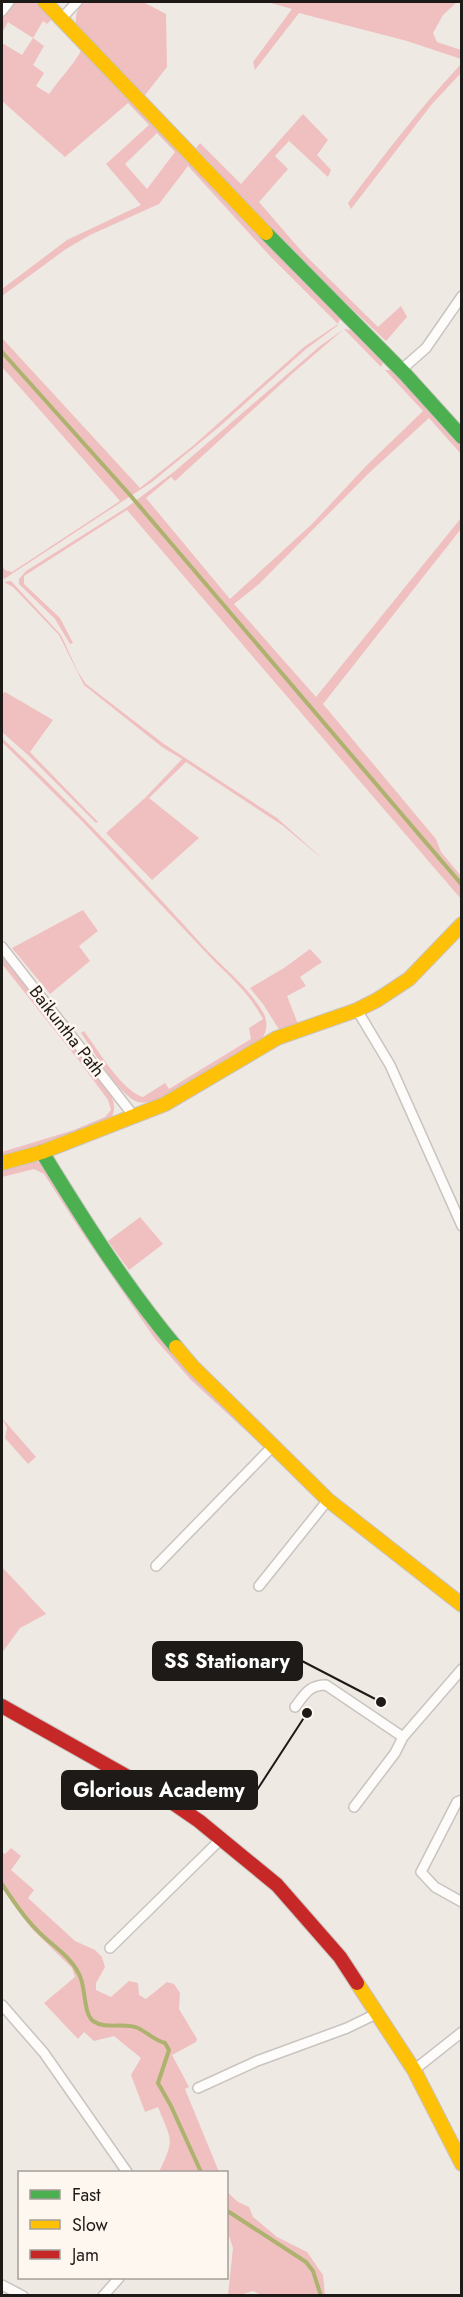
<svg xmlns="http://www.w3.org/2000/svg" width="463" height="2297" viewBox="0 0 463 2297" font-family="Jost,sans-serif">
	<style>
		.green { fill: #f0bfc0; fill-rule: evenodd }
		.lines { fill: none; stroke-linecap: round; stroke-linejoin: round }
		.stream { stroke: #adb26e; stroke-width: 4 }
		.street-casing { stroke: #c9c4bf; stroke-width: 12 }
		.fast-casing { stroke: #c9c4bf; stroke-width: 16 }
		.slow-casing { stroke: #c9c4bf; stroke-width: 16 }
		.jam-casing { stroke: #c9c4bf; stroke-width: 16 }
		.street { stroke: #fdfcfb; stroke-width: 9 }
		.fast { stroke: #4caf50; stroke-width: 14 }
		.slow { stroke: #ffc107; stroke-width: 14 }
		.jam { stroke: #c62828; stroke-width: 14 }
		.labels { text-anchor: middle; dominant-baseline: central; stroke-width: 5; stroke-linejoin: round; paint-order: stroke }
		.street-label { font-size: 18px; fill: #1e1a17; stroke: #fef7f0 }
		.leader { fill: none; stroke: #1e1a17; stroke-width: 2 }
		.callout-dot { fill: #1e1a17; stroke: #fef7f0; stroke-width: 2 }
		.callout { fill: #1e1a17; stroke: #1e1a17; stroke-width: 2 }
		.callout-label { font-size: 20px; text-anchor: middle; font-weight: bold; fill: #fff }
	</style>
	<rect width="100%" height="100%" fill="#efe9e3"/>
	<path class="green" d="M13,2H37L51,16V20L47,24L43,21L33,38L44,46L33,65L44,73L36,86L49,94C60,78 74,65 83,47L340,319L337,326L306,349L219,427L152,482L4,579L2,576V565L5,570L12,572L120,501L2,367V338L140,488L194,445L304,347L338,324L270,256L188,166L159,204L90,235L66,249L2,296V289L67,240L141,205L106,164L149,125L128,103L65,157L2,101V43L22,55L33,38L8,22L2,33V15ZM157,133L175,152L147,189L125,164Z
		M83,2H143L166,14L167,67L145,95C132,82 79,37 76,23C75,15 78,8 83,2Z
		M267,2H457L443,15L433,33L437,42L461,50V59L407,41L299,13L255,70L253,62L292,9Z
		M461,64V73L432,104L351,209L348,203C384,155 420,108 461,64Z
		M303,114L328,140L317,155L331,170L328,177L289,141L275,156L288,169L259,202L304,254L378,327L401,306L407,317L386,341L291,251L196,148L200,143L241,184Z
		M344,329C358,329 371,349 380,359L383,363L381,367L344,329L293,373L175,481L171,477L146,498L230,599L312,524L366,466L423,411L385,370H390L399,376L461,446V454L429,418L369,473L259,584L234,604L316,697L461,518V529L323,704L436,839L441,852L461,876V899L127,510L24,576V584L60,618L73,643L70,644L55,619L19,584V579L26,571L126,508L175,471L320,346Z
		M11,581L61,635L78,672L86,684L164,744L277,818L325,861L282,825L186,762L149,798L199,838L152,880L106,833L145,798L182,759L162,747L84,685L59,635L13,587L4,582Z
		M5,692L53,720L30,752L98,822L96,823L28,755L2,732V694Z
		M2,738C72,804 138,874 203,946C223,968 249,987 264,1014C268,1023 267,1032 261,1040L162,1099C154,1101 146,1104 138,1102C119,1096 93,1050 81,1033L84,1031C97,1049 122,1091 143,1097L165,1083L169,1089L251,1039L249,1028L263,1019C251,996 233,979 214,961L81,820L2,742Z
		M83,910L98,931L79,946L90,961L50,994L12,948Z
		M310,949L322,962L300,977L306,986L287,996L298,1024L280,1031L263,1004L250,988L284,968Z
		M2,956L102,1081C110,1093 119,1104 111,1119L49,1144L2,1158V1152L74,1130L105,1117L111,1110L108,1100L80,1062L2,964Z
		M32,1161L42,1163L160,1336L306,1486L191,1380L155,1339L79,1228L44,1174L34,1169L2,1177V1170Z
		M140,1217L163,1244L129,1270L108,1241Z
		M2,1418L36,1457L28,1464L5,1438L7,1428Z
		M2,1567L46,1614L20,1628L2,1653Z
		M11,1848L21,1856L11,1870L34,1890L28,1898L75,1941L95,1950L102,1957L105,1967L96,1983V1990L111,1997L129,1981L138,1983L139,1995L146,1999L167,1982L174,1984L180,1993L179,2009L197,2039L196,2042L172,2055L189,2087L185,2089L219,2172H159C175,2138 172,2142 158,2107L145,2112L131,2075L141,2058L114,2036L94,2041L84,2032L78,2039L44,2003L75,1977L72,1968L32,1929L2,1888V1852L5,1854Z
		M226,2191L238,2202L249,2207L253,2217L277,2237L307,2252L323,2275L325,2295H261L253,2291L240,2295H228L233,2248L227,2230Z"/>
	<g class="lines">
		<path class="stream" d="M2,352L130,495L462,885
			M2,1884C12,1899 22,1915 35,1928C49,1944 69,1954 79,1974C86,1986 83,2013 93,2021C106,2030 124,2022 138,2028C148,2033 154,2040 165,2043L169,2050L158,2083L171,2106L201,2172
			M226,2210L306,2262L313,2271L321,2296"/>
		<defs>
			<path id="street" d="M2,11L9,2
				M61,19L77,2
				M401,370L426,348L462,296
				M2,947L133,1115
				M357,1010L390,1065L462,1226
				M156,1566L272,1447
				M259,1586L328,1500
				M295,1707C305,1694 309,1685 326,1685L403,1737L462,1669
				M462,1800L457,1802L421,1872L435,1887L462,1902
				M354,1807L395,1753L403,1737
				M110,1948L221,1839
				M2,2005L44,2053L127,2172
				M414,2070L462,2032
				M198,2088L257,2061L347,2028L378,2013
				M2,2285L23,2296
				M103,2296L119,2278"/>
			<path id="fast" d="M266,233L405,374L462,437
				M42,1152C83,1219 125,1286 176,1347"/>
			<path id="slow" d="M45,2L266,233
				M2,1163L42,1152L165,1104L277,1038L357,1010L377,1000L409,979L462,924
				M176,1347L193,1367L328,1500L462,1605
				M357,1983L414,2070L462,2164"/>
			<path id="jam" d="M2,1706L167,1799L199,1821L277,1885L340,1957L357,1983"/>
		</defs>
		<use href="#street" class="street-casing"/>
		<use href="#fast" class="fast-casing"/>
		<use href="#slow" class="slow-casing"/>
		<use href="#jam" class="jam-casing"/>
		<use href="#street" class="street"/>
		<use href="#fast" class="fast"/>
		<use href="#slow" class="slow"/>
		<use href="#jam" class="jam"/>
	</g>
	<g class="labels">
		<g class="street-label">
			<text transform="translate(67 1031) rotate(52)">Baikuntha Path</text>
		</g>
	</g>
	<path class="leader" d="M381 1702L302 1661M307 1713L257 1790"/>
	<g class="callout-dot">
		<circle cx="381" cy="1702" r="6"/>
		<circle cx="307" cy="1713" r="6"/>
	</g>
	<g class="callout">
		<rect x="153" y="1642" width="149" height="38" rx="6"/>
		<rect x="62" y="1771" width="195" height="38" rx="6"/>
	</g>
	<g class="callout-label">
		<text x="227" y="1668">SS Stationary</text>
		<text x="159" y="1797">Glorious Academy</text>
	</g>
	<rect width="463" height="2297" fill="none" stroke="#1e1a17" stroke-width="6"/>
	<rect x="18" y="2171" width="210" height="108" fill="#fef7f0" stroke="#a49f99" stroke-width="1.5"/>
	<rect x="30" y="2190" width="30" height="9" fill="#4caf50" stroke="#a49f99" stroke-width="1.5"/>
	<text x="72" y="2201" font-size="18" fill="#1e1a17">Fast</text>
	<rect x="30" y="2220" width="30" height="9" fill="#ffc107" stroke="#a49f99" stroke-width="1.5"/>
	<text x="72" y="2231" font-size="18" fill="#1e1a17">Slow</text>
	<rect x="30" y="2250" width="30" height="9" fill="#c62828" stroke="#a49f99" stroke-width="1.5"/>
	<text x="72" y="2261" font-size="18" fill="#1e1a17">Jam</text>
</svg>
